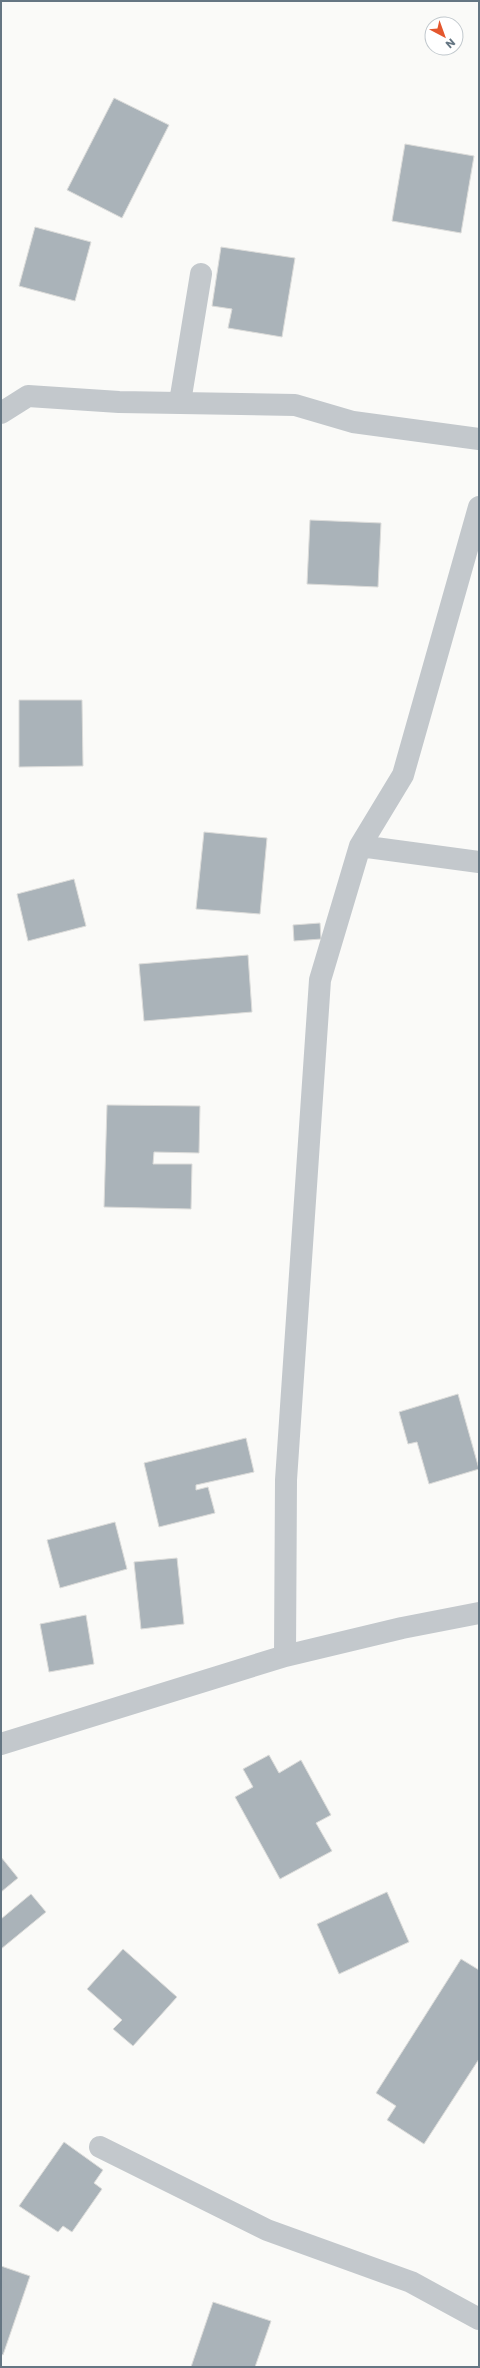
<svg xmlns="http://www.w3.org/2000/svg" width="480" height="2368" viewBox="0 0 480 2368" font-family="Poppins,sans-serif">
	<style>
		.building { fill: #aab3b9; stroke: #dcdcda }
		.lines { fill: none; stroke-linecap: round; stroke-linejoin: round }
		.minor { stroke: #c3c8cc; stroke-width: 22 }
	</style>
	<rect width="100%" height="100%" fill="#fafaf8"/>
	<path class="building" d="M114,98L169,125L122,218L67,190Z
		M405,144L474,156L461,233L392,221Z
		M35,227L91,242L75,301L19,286Z
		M221,247L295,258L282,337L228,328L232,309L212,306Z
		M310,520L381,523L378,587L307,584Z
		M19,700H82L83,766L19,767Z
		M204,832L267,838L260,914L196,909Z
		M74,879L86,926L28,941L17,894Z
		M320,923L321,939L294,941L293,925Z
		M248,955L252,1012L144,1021L139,964Z
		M107,1105L200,1106L199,1153L154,1152L153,1164H192L191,1209L104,1207Z
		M458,1394L479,1469L429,1484L417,1442L408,1444L399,1412Z
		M246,1438L254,1472L196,1485V1490L208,1487L215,1513L159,1527L144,1463Z
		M115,1522L127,1569L60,1588L47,1540Z
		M177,1558L184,1624L141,1629L134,1562Z
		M86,1615L94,1664L49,1672L40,1624Z
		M269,1755L279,1773L301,1760L331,1815L316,1823L332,1851L280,1879L235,1797L253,1787L243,1769Z
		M1,1857L18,1878L1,1892Z
		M387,1892L409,1942L339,1974L317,1924Z
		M31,1894L46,1912L1,1949V1919Z
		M123,1949L177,1997L133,2046L113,2029L122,2020L87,1989Z
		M461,1959L479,1970V2059L424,2144L387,2120L396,2106L376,2093Z
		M64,2142L103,2170L94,2183L102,2189L72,2232L63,2226L58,2232L19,2206Z
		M1,2266L30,2276L3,2355L1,2354Z
		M213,2302L271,2321L255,2367H191Z"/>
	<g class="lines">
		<path class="minor" d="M180,402L201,274
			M1,413L28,396L119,402L295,405L353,422L479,439
			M360,846L479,862
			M285,1656L286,1480L320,980L360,846L403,775L479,507
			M1,1744L285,1656L402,1628L479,1613
			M100,2147L267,2230L411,2282L479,2319"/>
	</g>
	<rect width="480" height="2368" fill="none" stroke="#657683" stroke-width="4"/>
	<g transform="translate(444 36) rotate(139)"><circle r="19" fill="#ffffff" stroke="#c1c8cd"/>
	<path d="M0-3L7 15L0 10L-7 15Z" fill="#e4572e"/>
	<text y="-6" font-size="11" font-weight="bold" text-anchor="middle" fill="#657683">N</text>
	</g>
</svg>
